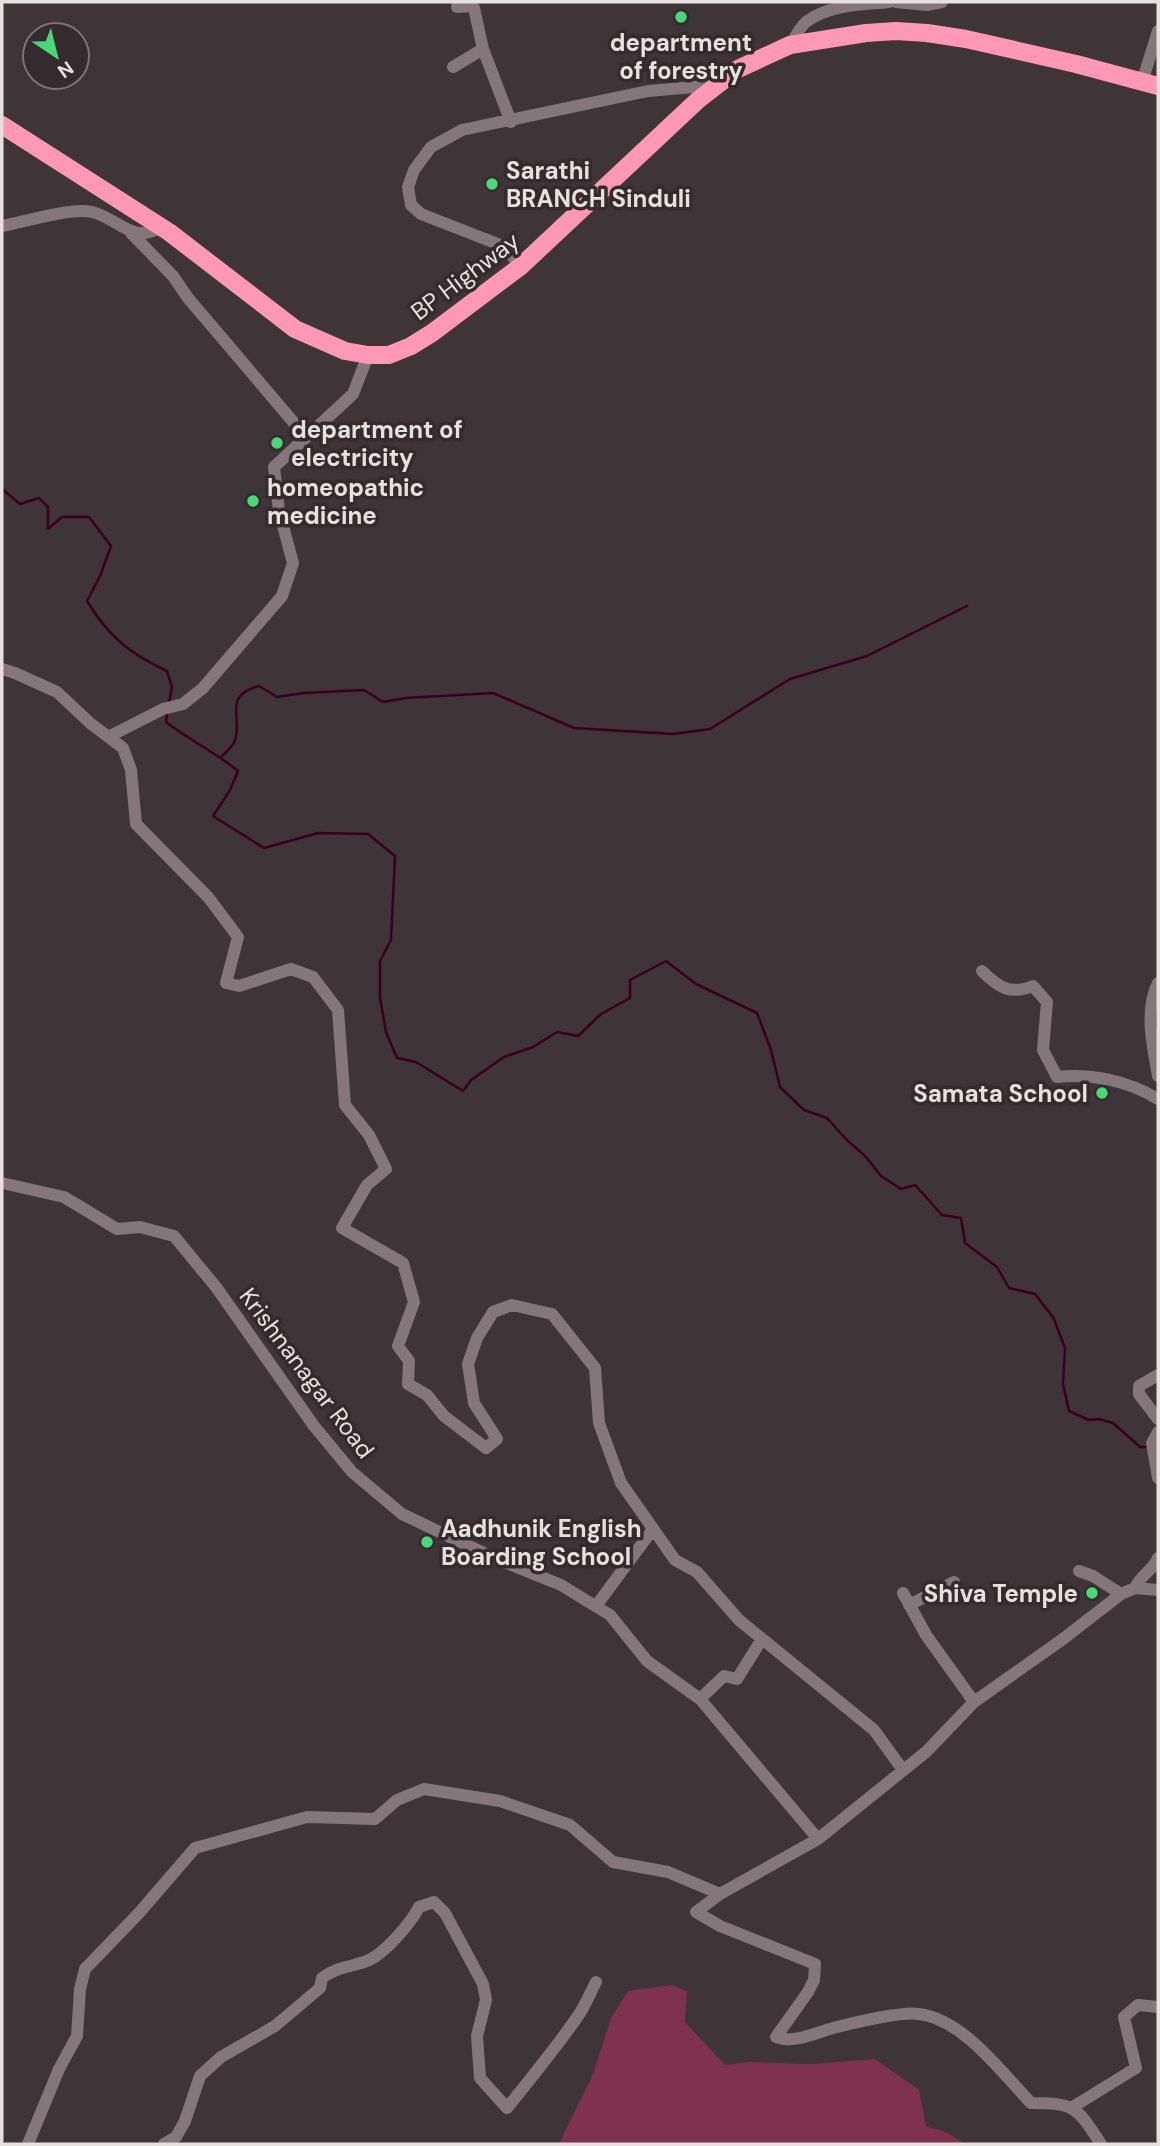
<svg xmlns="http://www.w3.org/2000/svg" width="1160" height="2146" viewBox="0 0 1160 2146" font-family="'DM Sans',sans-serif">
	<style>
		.green { fill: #7e324d }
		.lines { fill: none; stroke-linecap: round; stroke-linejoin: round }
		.stream { stroke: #3a0019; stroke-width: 2.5 }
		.minor { stroke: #84767a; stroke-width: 12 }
		.highway { stroke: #ff98b8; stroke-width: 18 }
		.poi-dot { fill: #4ad778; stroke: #352a2d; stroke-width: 2.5 }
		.labels { text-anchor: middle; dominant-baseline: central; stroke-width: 7; stroke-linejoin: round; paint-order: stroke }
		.poi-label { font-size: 24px; font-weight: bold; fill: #e7e0e1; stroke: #352a2d; text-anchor: start }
		.street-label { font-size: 24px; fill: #e7e0e1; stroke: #352a2d }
	</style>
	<rect width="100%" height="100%" fill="#3f3437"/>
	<path class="green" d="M673,1985L687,1992L685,2022L725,2065L749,2062L812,2064L875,2059L919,2090L926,2126L948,2133L965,2144H559L593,2074L611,2018L628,1991Z"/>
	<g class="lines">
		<path class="stream" d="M2,489L20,504L39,498L48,507V529L62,517H89L111,546L100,576L87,601C108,636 130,654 167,671L172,687L169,703
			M167,713L166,722C189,740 215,752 238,771L230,790L213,816L264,848L318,833L368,834L395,856L391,940L380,961V998L386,1032L397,1058L416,1062L463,1091L471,1080L504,1057L533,1047L557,1032L578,1036L601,1014L630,998V980L666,961L696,984L757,1013L771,1050L780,1087L804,1110L827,1118L846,1139L866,1157L881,1176L901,1189L915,1185L942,1215L961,1218L965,1243L997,1267L1009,1288L1035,1294L1053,1317L1065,1348L1063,1384L1069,1411L1089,1420L1099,1419L1113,1423L1140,1447H1148
			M221,757C226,752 233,747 235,740C243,716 222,696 259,686L277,697L304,693L364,690L383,702L406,698L493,693L574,728L673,734L710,729L790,679L867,656L967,606"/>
		<path class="minor" d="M896,2L927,5L942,2
			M457,7L472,6L474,8L483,49L511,122
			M790,45C795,38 800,27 806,22C830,4 862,5 889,2
			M453,67L483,49
			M1142,82L1158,31
			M2,226C24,222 72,207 92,212C120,219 132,245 161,227
			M131,233L173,276L188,298L306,437
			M521,266L503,246L421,214L411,205L408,187L414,170L431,147L462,130L648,91L717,85
			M2,669L15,673L57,692L90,723L123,748L131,770L136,824L208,897L238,937L226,983L239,986L291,969L313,977L338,1010L345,1105L369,1135L386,1169L367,1185L342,1228L403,1263L414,1302L398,1346L409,1361L408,1384L427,1395L444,1416L486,1448L497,1439L474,1403L468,1364L477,1338L493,1312L512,1305L552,1314L595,1368L599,1423L621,1483L675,1560L697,1572L739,1620L874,1730L903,1770
			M108,737L163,709L183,704L203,688L282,596L293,563L279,511L274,467L353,394L368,355
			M982,971C999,988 1010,995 1033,986L1047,1002L1043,1050L1057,1077C1092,1073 1128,1081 1158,1099
			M1158,983C1144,1011 1153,1047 1158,1076
			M2,1183L64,1197L117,1229L140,1227L174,1236L216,1287L314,1426L352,1472L402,1514L492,1557L561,1585L610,1615L647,1661L700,1699L818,1839
			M1158,1375L1139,1386V1394L1158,1419
			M1158,1432L1152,1443L1158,1478
			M1079,1571L1093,1576L1121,1594
			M1135,1588C1140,1575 1153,1571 1158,1558
			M903,1593L926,1635L974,1702
			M909,1605L954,1582
			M596,1606L653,1529
			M700,1699L724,1676L737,1679L762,1639
			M720,1894L696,1912L720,1926L815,1964L814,1980L808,1992L776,2037C793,2044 815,2033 833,2028C853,2023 900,2011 919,2014C963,2019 1002,2073 1031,2103C1077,2103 1077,2108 1101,2144
			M1071,2108L1136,2068L1124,2017L1138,2005L1158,2007
			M28,2144L59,2069L77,2036L80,1989L85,1969L139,1913L195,1848L307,1817L375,1819L397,1800L424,1789L500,1801L570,1825L613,1862L668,1872L720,1894L818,1839L926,1752L974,1702L1063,1639L1121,1594L1135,1588L1158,1590
			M164,2144L176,2137L185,2121L200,2076L221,2057L275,2026L320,1988L322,1978C340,1965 351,1968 369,1960C385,1953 411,1923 419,1907L434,1902L445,1913L483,1984L486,2000L477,2036L480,2078L507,2108C531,2078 556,2048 578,2016C585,2006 590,1993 596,1982"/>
		<path class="highway" d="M2,125L169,232L295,329L345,351L368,355H389L411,346L432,333L521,266L698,100L738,69L790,45L866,33L896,31L927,33L966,39L1076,64L1158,86"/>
	</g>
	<g class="poi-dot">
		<circle cx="681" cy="17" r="7"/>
		<circle cx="492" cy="184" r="7"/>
		<circle cx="277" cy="443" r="7"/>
		<circle cx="253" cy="501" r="7"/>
		<circle cx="1102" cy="1093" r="7"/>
		<circle cx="427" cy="1542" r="7"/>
		<circle cx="1092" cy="1593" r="7"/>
	</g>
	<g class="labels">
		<g class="poi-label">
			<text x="681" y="42" text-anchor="middle">department<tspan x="681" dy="28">of forestry</tspan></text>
			<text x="506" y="170">Sarathi<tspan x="506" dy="28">BRANCH Sinduli</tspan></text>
			<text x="291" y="429">department of<tspan x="291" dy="28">electricity</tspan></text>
			<text x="267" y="487">homeopathic<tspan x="267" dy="28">medicine</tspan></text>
			<text x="1088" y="1093" text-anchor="end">Samata School</text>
			<text x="441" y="1528">Aadhunik English<tspan x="441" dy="28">Boarding School</tspan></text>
			<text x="1078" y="1593" text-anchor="end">Shiva Temple</text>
		</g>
		<g class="street-label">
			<text transform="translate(465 276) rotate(-37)">BP Highway</text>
			<text transform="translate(307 1373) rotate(53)">Krishnanagar Road</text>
		</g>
	</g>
	<rect width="1160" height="2146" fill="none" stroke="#e7e0e1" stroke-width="7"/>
	<g transform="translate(56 56) rotate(145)"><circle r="33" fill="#352a2d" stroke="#7c7375" stroke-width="2"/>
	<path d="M0-5L12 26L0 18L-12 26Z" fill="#4ad778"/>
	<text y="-10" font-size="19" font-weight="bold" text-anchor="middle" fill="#e7e0e1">N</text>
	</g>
</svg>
